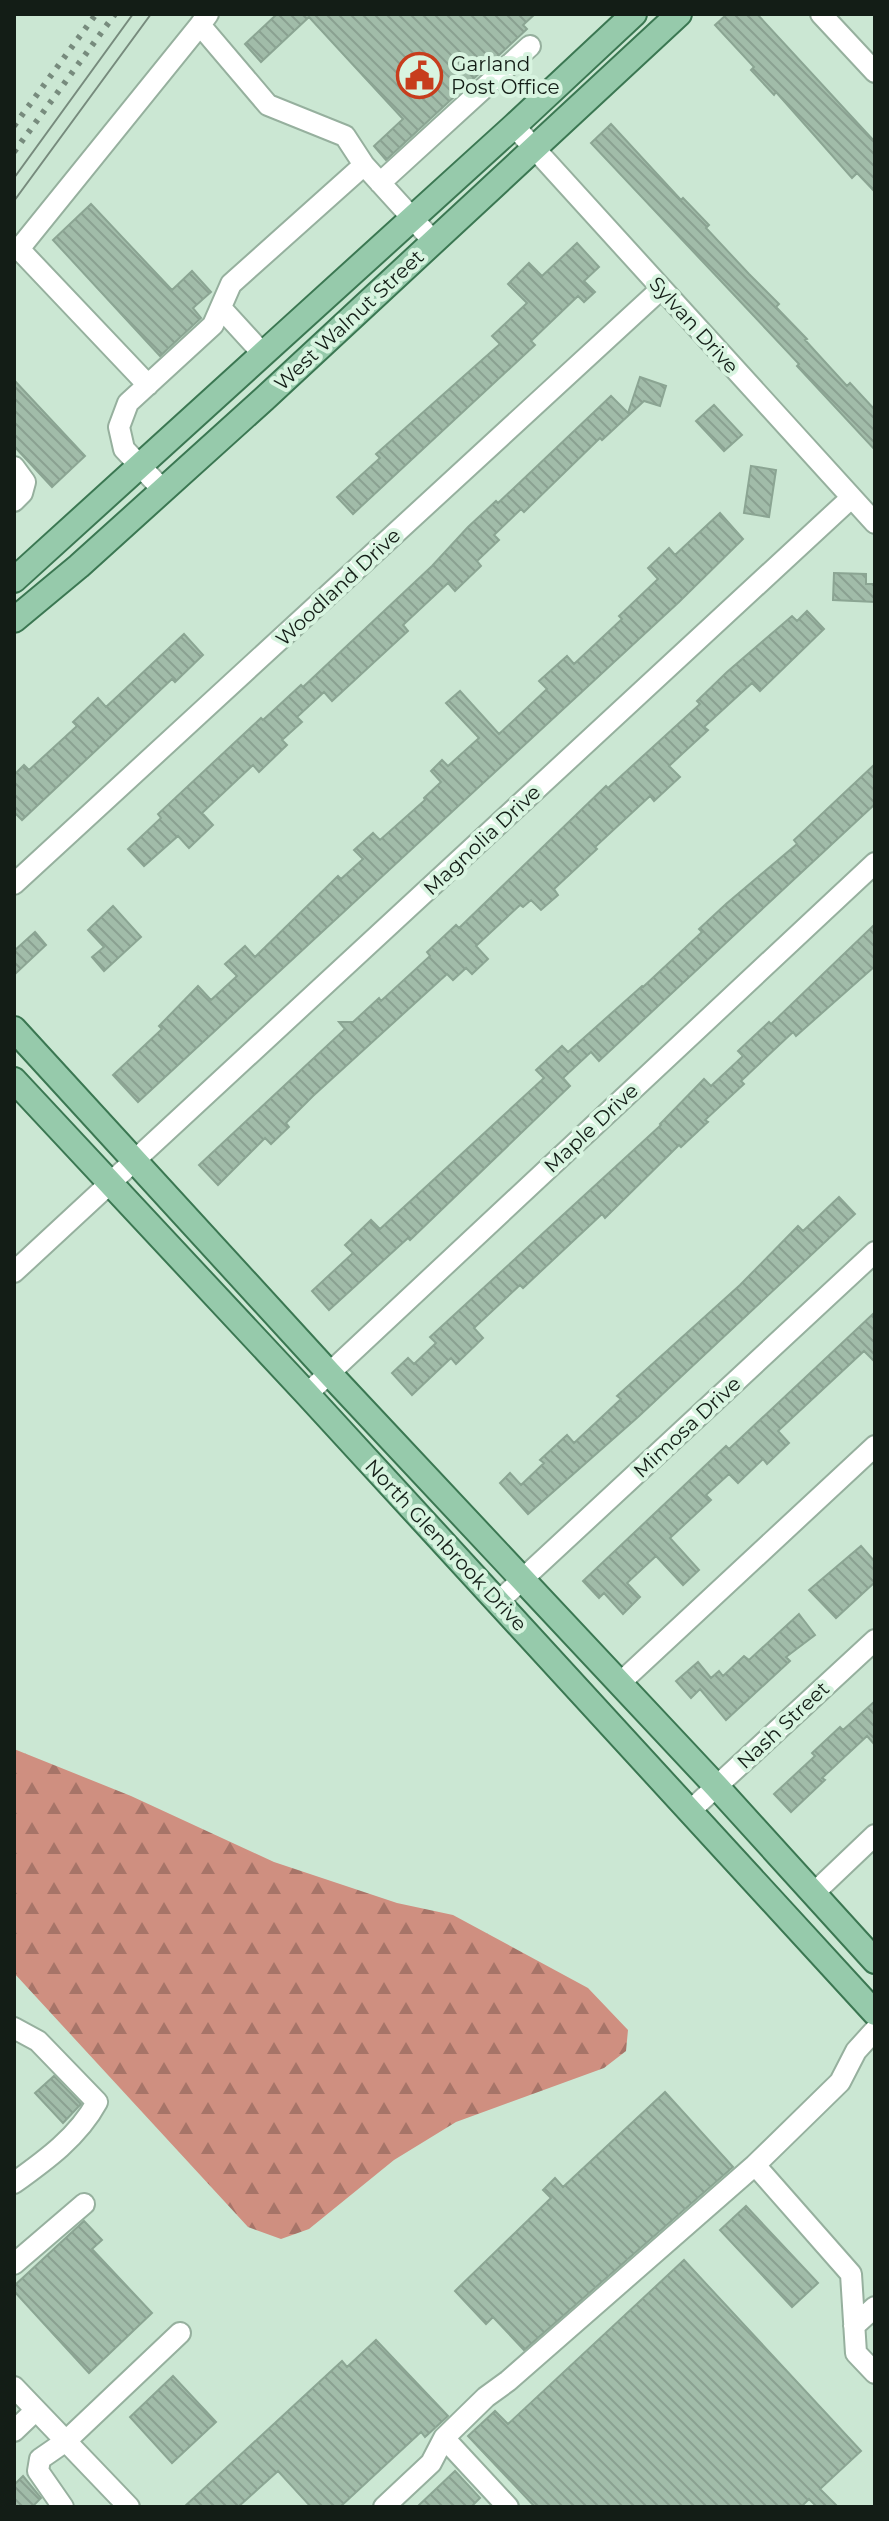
<svg xmlns="http://www.w3.org/2000/svg" width="889" height="2521" viewBox="0 0 889 2521" font-family="Montserrat,sans-serif">
	<style>
		.forest { fill: url(#forest-firs) }
		.building { fill: url(#building-back-hatch); stroke: #8ba593; stroke-width: 2 }
		.lines { fill: none; stroke-linecap: round; stroke-linejoin: round }
		.minor-casing { stroke: #96b09e; stroke-width: 24 }
		.major-casing { stroke: #3b7752; stroke-width: 28 }
		.minor { stroke: #fff; stroke-width: 20 }
		.major { stroke: #96caab; stroke-width: 24 }
		.tram { stroke: #778b7d; stroke-width: 2 }
		.rail { stroke: #778b7d; stroke-width: 6; stroke-dasharray: 4 8; stroke-linecap: butt }
		.labels { text-anchor: middle; dominant-baseline: central; stroke-width: 8; stroke-linejoin: round; paint-order: stroke }
		.poi-label { font-size: 20px; fill: #131d16; stroke: #d8f4e0; text-anchor: start }
		.street-label { font-size: 20px; fill: #131d16; stroke: #d8f4e0 }
	</style>
	<defs>
		<pattern id="forest-firs" width="22" height="20" patternUnits="userSpaceOnUse" patternTransform="scale(2)"><rect width="22" height="20" fill="#cf8f80"/><path d="M5 1l3.5 6h-7zM16 11l3.5 6h-7z" fill="#a77468"/></pattern>
		<pattern id="building-back-hatch" width="6" height="6" patternUnits="userSpaceOnUse" patternTransform="scale(2)"><rect width="6" height="6" fill="#a1bca9"/><path d="M-1 5l2 2M0 0l6 6M5-1l2 2" fill="none" stroke="#8aa191"/></pattern>
	</defs>
	<rect width="100%" height="100%" fill="#cbe7d3"/>
	<path class="forest" d="M14,1749L131,1796L274,1862L397,1903L453,1915L588,1988L628,2030L626,2051L604,2068L456,2122L394,2160L309,2229L281,2239L248,2227L14,1973Z"/>
	<path class="building" d="M277,14H535L523,25L527,29L386,160L374,146L403,119L309,17L261,62L245,44Z
		M727,14H757L875,142V192L857,173L852,178L776,92L774,95L751,70L754,67L715,25Z
		M611,124L681,200L683,198L709,225L706,228L749,274L779,304L776,307L807,339L805,340L847,386L850,383L875,410V450L797,366L799,364L591,143Z
		M91,204L172,290L192,271L211,292L193,308L201,318L160,356L53,240Z
		M577,243L599,267L584,281L595,292L584,302L578,296L531,341L535,345L353,514L337,497L380,458L376,454L500,344L492,336L527,303L508,284L529,263L542,276Z
		M640,377L666,386L660,406L644,401L602,440L600,438L524,512L521,509L494,535L499,540L477,561L481,566L455,591L448,583L403,625L408,631L332,701L324,692L297,717L302,722L282,740L287,745L259,772L253,765L202,813L213,825L189,848L178,836L144,866L128,849L161,818L158,814L261,718L263,720L301,685L303,687L432,566L468,527L496,501L498,503L611,396L628,413Z
		M14,380L85,456L52,487L14,446Z
		M714,405L742,435L724,451L696,421Z
		M751,466L776,470L769,517L744,513Z
		M720,513L743,539L679,602L138,1102L113,1075L162,1029L159,1026L198,986L211,1000L237,976L225,964L245,946L255,957L338,876L341,879L363,859L354,850L373,833L380,840L425,800L424,798L441,782L431,771L442,760L448,766L479,738L446,703L460,691L499,734L547,689L539,681L567,656L574,664L622,619L619,616L658,579L648,568L669,548L675,555Z
		M834,573L866,574V584H875V602L833,600Z
		M807,611L824,629L760,691L752,683L704,727L708,730L669,766L680,777L654,801L650,796L595,847L597,849L554,889L558,895L541,910L531,900L523,907L520,905L476,946L488,959L472,974L466,968L453,980L447,974L313,1096L286,1123L289,1127L271,1144L265,1138L218,1185L199,1165L345,1029L339,1022H353L379,998L381,1001L430,956L427,952L456,925L459,928L606,786L608,788L700,704L697,701L727,672L792,616L797,621Z
		M184,634L203,655L175,682L172,679L22,820L14,812V775L24,765L29,770L77,726L73,722L98,698L106,707Z
		M875,764V804L599,1061L591,1052L563,1078L570,1086L410,1240L408,1238L329,1310L312,1291L353,1253L345,1245L371,1220L380,1229L544,1078L536,1070L562,1046L568,1052L642,986L643,987L702,932L699,929L726,904L797,844L794,840Z
		M113,906L141,937L104,971L92,957L104,947L88,930Z
		M875,924V966L796,1036L793,1032L741,1081L744,1084L705,1120L708,1122L681,1147L679,1145L605,1218L602,1214L523,1288L520,1285L474,1328L483,1338L456,1364L451,1358L412,1395L392,1373L408,1358L414,1364L436,1343L430,1337L661,1125L660,1124L704,1079L711,1086L743,1056L738,1051L769,1022L771,1024Z
		M35,932L46,945L14,975V951Z
		M839,1197L855,1214L638,1417L528,1514L500,1483L510,1473L521,1485L544,1463L540,1460L567,1435L574,1443L621,1399L617,1396L740,1285L798,1226L803,1231Z
		M875,1312V1362L864,1351L778,1431L789,1443L767,1464L763,1459L738,1483L729,1474L706,1495L711,1500L670,1538L699,1570L683,1585L656,1556L627,1583L640,1597L623,1614L604,1593L599,1598L583,1581L726,1446L729,1449Z
		M861,1546L875,1562V1582L836,1618L809,1590Z
		M799,1614L815,1635L786,1657L790,1661L726,1720L700,1689L691,1698L676,1681L698,1662L711,1678L719,1671L723,1676L744,1656L749,1660Z
		M875,1701V1745L867,1736L822,1778L825,1780L791,1812L774,1794L815,1756L812,1753L840,1727L843,1730Z
		M54,2076L81,2104L63,2123L35,2093Z
		M665,2092L733,2167L524,2350L493,2317L486,2324L455,2291L551,2198L543,2190L555,2178L563,2187Z
		M746,2206L818,2283L792,2307L720,2230Z
		M84,2221L102,2240L92,2249L152,2313L89,2373L14,2291V2286Z
		M684,2260L861,2451L820,2489L838,2507H817L809,2499L801,2507H535L468,2436L495,2411L508,2424Z
		M376,2340L448,2416L425,2437L421,2432L340,2507H311L278,2471L238,2507H184L342,2361L347,2367Z
		M173,2376L216,2422L172,2463L130,2417Z
		M455,2471L480,2498L471,2507H417Z
		M23,2476L41,2498L32,2507H14V2485Z"/>
	<g class="lines">
		<defs>
			<path id="minor" d="M208,14L200,25L268,105L345,136L364,165
				M821,14L875,72
				M514,126L875,523
				M380,183L530,46
				M221,308L263,354
				M148,385L19,249L200,25
				M14,467L25,482L22,493L14,501
				M163,490L124,449L119,427L128,403L213,325L231,284L364,165L434,242
				M14,884L661,289
				M14,1272L851,498
				M307,1394L875,863
				M498,1602L875,1252
				M620,1683L875,1446
				M691,1810L875,1640
				M813,1894L875,1835
				M14,2028L38,2041L97,2102C78,2137 46,2160 14,2183
				M875,2030L856,2051L840,2082L755,2165L851,2274L856,2353L875,2373
				M14,2264L84,2204
				M854,2326L875,2307
				M14,2387L129,2507
				M14,2431L36,2410
				M444,2438L508,2507
				M63,2507L38,2471L40,2459L66,2441L180,2333
				M384,2507L431,2463L444,2438L486,2397L508,2381L755,2165"/>
			<path id="major" d="M14,580L514,126L634,14
				M14,620L79,566L264,399L679,14
				M14,1029L329,1373L717,1787L875,1961
				M14,1080L307,1394L875,2013"/>
		</defs>
		<use href="#minor" class="minor-casing"/>
		<use href="#major" class="major-casing"/>
		<use href="#minor" class="minor"/>
		<use href="#major" class="major"/>
		<path class="tram" d="M14,178L133,14
			M14,201L151,14"/>
		<path class="rail" d="M14,126L96,14
			M14,152L115,14"/>
	</g>
	<defs>
		<symbol id="civic-ring" viewBox="-11 -11 22 22"><circle r="9.5" fill="#d8f4e0" stroke="#c73d1d" stroke-width="1.5"/><path d="M-.6-6.5H3V-4.5H.6V-3L4-1V1h2V6H-6V1h2V-1L-.6-3ZM-1.2 2.5V6h2.4V2.5Z" fill="#c73d1d"/></symbol>
	</defs>
	<g fill-rule="evenodd">
		<use href="#civic-ring" x="394" y="50" width="51" height="51"/>
	</g>
	<g class="labels">
		<g class="poi-label">
			<text x="451" y="64">Garland<tspan x="451" dy="23">Post Office</tspan></text>
		</g>
		<g class="street-label">
			<text transform="translate(349 320) rotate(-43)">West Walnut Street</text>
			<text transform="translate(694 325) rotate(48)">Sylvan Drive</text>
			<text transform="translate(338 587) rotate(-43)">Woodland Drive</text>
			<text transform="translate(482 840) rotate(-43)">Magnolia Drive</text>
			<text transform="translate(591 1128) rotate(-43)">Maple Drive</text>
			<text transform="translate(687 1427) rotate(-43)">Mimosa Drive</text>
			<text transform="translate(446 1545) rotate(47)">North Glenbrook Drive</text>
			<text transform="translate(783 1725) rotate(-43)">Nash Street</text>
		</g>
	</g>
	<rect width="889" height="2521" fill="none" stroke="#131d16" stroke-width="32"/>
</svg>
